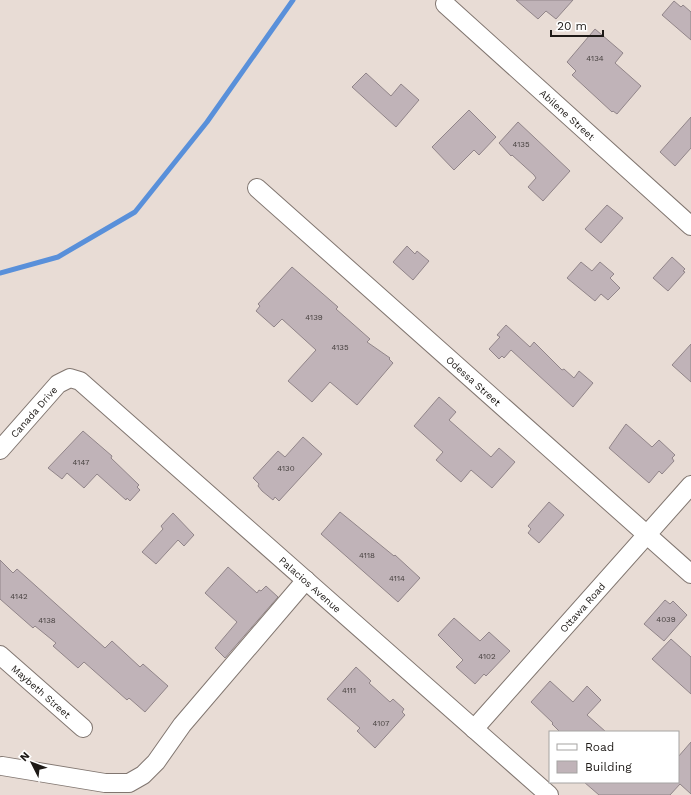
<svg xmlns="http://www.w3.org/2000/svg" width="691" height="795" viewBox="0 0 691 795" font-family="'Work Sans',sans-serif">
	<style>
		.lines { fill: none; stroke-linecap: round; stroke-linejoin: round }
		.stream { stroke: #5990da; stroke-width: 5 }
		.building { fill: #c0b3b8; stroke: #918589 }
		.minor-casing { stroke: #817670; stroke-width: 20 }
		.minor { stroke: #fff; stroke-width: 18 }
		.labels { text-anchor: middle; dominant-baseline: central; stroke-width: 3; stroke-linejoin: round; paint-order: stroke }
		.number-label { font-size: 8px; fill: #46403f }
		.street-label { font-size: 10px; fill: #1e1a17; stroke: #fff }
	</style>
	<rect width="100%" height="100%" fill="#e8dcd5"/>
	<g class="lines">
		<path class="stream" d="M0,273L58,257L135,212L207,122L293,0"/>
	</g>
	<path class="building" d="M516,0H573L556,19L546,11L538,19Z
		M674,1L681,7L683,5L691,12V40L662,15Z
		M595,29L623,53L615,63L641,86L617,114L613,111L612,112L572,75L576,71L567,62Z
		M366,73L391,96L401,84L419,100L396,127L352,87Z
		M469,110L496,137L479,155L474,150L454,170L432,147Z
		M691,117V148L675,166L660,152Z
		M518,122L570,171L543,201L528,187L536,178L534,175L512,155L511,156L499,143Z
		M607,205L623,218L601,243L585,229Z
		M407,246L415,254L417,251L429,261L413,280L393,262Z
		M672,257L685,269L683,271L685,272L668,291L653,278Z
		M581,262L592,271L600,262L614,274L610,278L620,288L608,300L601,294L595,301L567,278Z
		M292,267L338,307L336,309L370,339L367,342L390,358L389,359L393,363L357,405L330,382L312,402L288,381L316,350L282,319L274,327L256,311L260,306L258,304Z
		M506,325L530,347L534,342L562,370L564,369L574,378L579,371L593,383L573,407L511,350L504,358L502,356L499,359L489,349L500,337L497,335Z
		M691,344V382L672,365Z
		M439,397L456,412L449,420L491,457L499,448L515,462L492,488L471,470L461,482L436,460L443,452L414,426Z
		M626,424L652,447L659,440L675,455L672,458L674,461L662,474L659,471L649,483L609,448Z
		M83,431L112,456L111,458L139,485L137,487L140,490L130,501L127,498L126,500L97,474L84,488L67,473L62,479L48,468Z
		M303,437L322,454L279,501L275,497L273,500L262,491L258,486L259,484L253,478L278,451L285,457Z
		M549,502L564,515L539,543L528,533L531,529L528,526Z
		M340,512L394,556L395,555L420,578L398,602L321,534Z
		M173,513L194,535L184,546L178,540L156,564L142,552L163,529L161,526Z
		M0,560L13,573L17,569L105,648L112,641L140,667L143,664L168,686L145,712L129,698L127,700L84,662L78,668L53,646L56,643L35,626L33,628L0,599Z
		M228,567L257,593L259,590L261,591L266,586L278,597L225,658L215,648L237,622L205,593Z
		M665,600L670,604L673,601L687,615L664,641L644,624Z
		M454,618L480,641L489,632L510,651L486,676L484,674L475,684L456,667L463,660L438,635Z
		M671,639L691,657V694L652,659Z
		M356,667L371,681L369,683L390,702L393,699L404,709L402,712L405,715L375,748L357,731L360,728L327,699Z
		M550,681L573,702L587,686L601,700L587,715L606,732H560L552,724L553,723L531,702Z
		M691,742V794L680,784L670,795H599L584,782H678V757Z"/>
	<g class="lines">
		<defs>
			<g id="minor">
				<path id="s1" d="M445,4L691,226"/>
				<path id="s2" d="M257,188L691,574"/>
				<path id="s3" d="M0,450L58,384L70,378L80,381L549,795"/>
				<path id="s4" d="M0,655L83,728"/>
				<path id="s5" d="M474,729L691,485"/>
				<path d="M2,766L105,783H129L143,775L156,762L182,725L306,580"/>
			</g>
		</defs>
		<use href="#minor" class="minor-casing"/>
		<use href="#minor" class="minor"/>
	</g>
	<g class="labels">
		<g class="number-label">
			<text x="595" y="58">4134</text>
			<text x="521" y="144">4135</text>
			<text x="314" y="317">4139</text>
			<text x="340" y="347">4135</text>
			<text x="81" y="462">4147</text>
			<text x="286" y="468">4130</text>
			<text x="367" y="555">4118</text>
			<text x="397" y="578">4114</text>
			<text x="19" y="596">4142</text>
			<text x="666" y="619">4039</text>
			<text x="47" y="620">4138</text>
			<text x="487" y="656">4102</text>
			<text x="349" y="690">4111</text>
			<text x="381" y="723">4107</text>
		</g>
		<g class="street-label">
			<text stroke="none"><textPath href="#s1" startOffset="165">Abilene Street</textPath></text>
			<text stroke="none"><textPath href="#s2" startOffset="290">Odessa Street</textPath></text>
			<text stroke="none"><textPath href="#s3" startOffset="51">Canada Drive</textPath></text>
			<text stroke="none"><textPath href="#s3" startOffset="419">Palacios Avenue</textPath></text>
			<text stroke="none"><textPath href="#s5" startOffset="163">Ottawa Road</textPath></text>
			<text stroke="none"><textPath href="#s4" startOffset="55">Maybeth Street</textPath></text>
		</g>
	</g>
	<rect x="549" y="731" width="130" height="52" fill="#ffffff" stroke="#a5a3a2"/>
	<rect x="557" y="744" width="20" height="6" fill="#ffffff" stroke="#a5a3a2"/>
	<text x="585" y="751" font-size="12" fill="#1e1a17">Road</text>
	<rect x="557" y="761" width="20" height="12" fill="#c0b3b8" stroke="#a5a3a2"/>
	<text x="585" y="771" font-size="12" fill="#1e1a17">Building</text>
	<g transform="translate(32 763) rotate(312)" stroke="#ffffff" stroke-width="3" paint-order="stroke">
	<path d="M0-3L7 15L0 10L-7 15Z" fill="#1e1a17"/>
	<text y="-6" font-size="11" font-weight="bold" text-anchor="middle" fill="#1e1a17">N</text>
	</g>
	<path d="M551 30v6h52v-6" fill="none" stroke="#1e1a17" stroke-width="2"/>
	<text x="557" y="30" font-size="12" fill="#1e1a17" stroke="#ffffff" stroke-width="3" paint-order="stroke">20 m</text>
</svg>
